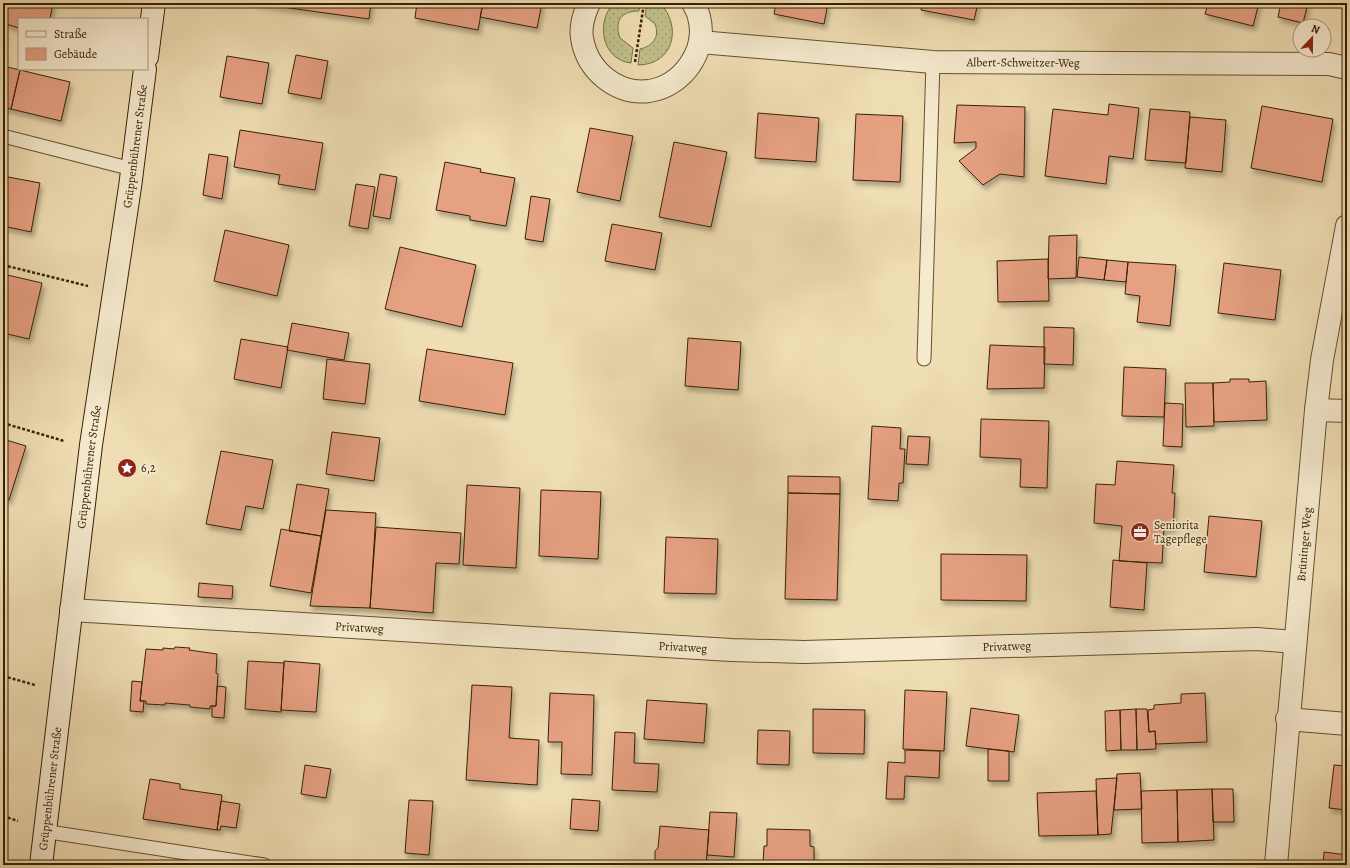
<svg xmlns="http://www.w3.org/2000/svg" width="1350" height="868" viewBox="0 0 1350 868" font-family="Alegreya,serif">
	<style>
		.grass { fill: url(#grass-dots); stroke: #7c7046 }
		.building { fill: #e6a082; stroke: #382103; filter: url(#shadow) }
		.lines { fill: none; stroke-linecap: round; stroke-linejoin: round }
		.lane-casing { stroke: #66502f; stroke-width: 15 }
		.street-casing { stroke: #66502f; stroke-width: 24 }
		.secondary-casing { stroke: #382103; stroke-width: 24 }
		.path { stroke: #382103; stroke-width: 2.5; stroke-dasharray: 3 2; stroke-linecap: butt }
		.lane { stroke: #f5e9ce; stroke-width: 13 }
		.street { stroke: #f5e9ce; stroke-width: 22 }
		.secondary { stroke: #f5e9ce; stroke-width: 22 }
		.labels { text-anchor: middle; dominant-baseline: central; stroke-width: 3.5; stroke-linejoin: round; paint-order: stroke }
		.street-label { font-size: 12px; fill: #382103; stroke: #f5e9ce }
		.poi-label { font-size: 12px; fill: #382103; stroke: #f5e9ce; text-anchor: start }
	</style>
	<defs>
		<pattern id="grass-dots" width="8" height="8" patternUnits="userSpaceOnUse"><rect width="8" height="8" fill="#bfbf89"/><path d="M2 2h.1M6 6h.1" fill="none" stroke="#a5a475" stroke-width="1.8" stroke-linecap="round"/></pattern>
		<filter id="shadow"><feDropShadow dx="2.5" dy="4.5" stdDeviation="2" flood-color="#0004"/></filter>
	</defs>
	<rect width="100%" height="100%" fill="#efddb3"/>
	<filter id="stains"><feTurbulence type="fractalNoise" baseFrequency=".005" numOctaves="4"/><feColorMatrix values="0 0 0 0 .2 0 0 0 0 .09 0 0 0 0 .02 0 0 0 .5 -.17"/></filter>
	<radialGradient id="worn" r=".72"><stop offset=".6" stop-color="#630" stop-opacity="0"/><stop offset="1" stop-color="#630" stop-opacity=".3"/></radialGradient>
	<path class="grass" d="M614,3H640L639,11C621,11 614,21 620,38L633,48L631,63C602,60 595,22 614,3Z
		M647,3H660C683,27 673,65 638,65L640,49C653,46 660,37 655,24L645,16Z"/>
	<path class="building" d="M3,3H53L50,19H19V28L3,23Z
		M253,3H371L369,19Z
		M417,3H483L478,30L415,18Z
		M483,3H542L537,28L480,17Z
		M776,3H828L824,24L774,14Z
		M922,3H978L974,20L921,10Z
		M1208,3H1259L1253,26L1205,14Z
		M1281,3H1308L1303,23L1278,17Z
		M296,55L328,61L321,99L288,93Z
		M227,56L269,63L262,104L220,97Z
		M3,66L20,70L11,109L3,108Z
		M20,70L70,82L61,121L11,109Z
		M1109,104L1139,108L1133,159L1109,156L1106,184L1045,176L1053,109L1108,115Z
		M957,105L1025,107L1024,177L1000,174L983,185L959,161L976,148V142L954,143Z
		M1262,106L1333,119L1322,182L1251,168Z
		M1150,109L1190,112L1186,163L1145,160Z
		M758,113L819,118L816,162L755,158Z
		M856,114L903,116L900,182L853,180Z
		M1190,117L1226,120L1222,172L1185,168Z
		M590,128L633,136L620,201L577,192Z
		M240,130L323,143L315,190L278,184L280,175L234,167Z
		M674,142L727,152L711,227L659,217Z
		M209,154L228,157L222,199L203,195Z
		M445,162L481,169L480,172L515,178L506,226L470,220V216L436,210Z
		M380,174L397,177L390,219L373,216Z
		M3,176L40,183L31,232L3,226Z
		M356,184L375,187L368,229L349,226Z
		M531,196L550,199L543,242L525,239Z
		M612,224L662,233L655,270L605,261Z
		M225,230L289,245L277,296L214,281Z
		M1077,235L1076,278L1048,279L1049,236Z
		M400,247L476,265L462,327L385,309Z
		M1079,257L1107,260L1104,280L1077,277Z
		M1048,259L1049,301L998,302L997,261Z
		M1107,260L1128,262L1126,282L1104,280Z
		M1128,262L1176,265L1170,326L1137,322L1140,296L1125,294Z
		M1224,263L1281,270L1275,320L1218,313Z
		M3,274L42,283L29,339L3,333Z
		M292,323L349,333L344,360L287,350Z
		M1044,327L1074,328L1073,365L1044,364Z
		M688,338L741,342L738,390L685,386Z
		M241,339L288,347L281,388L234,379Z
		M990,345L1045,347L1044,388L987,389Z
		M427,349L513,363L505,415L419,401Z
		M327,359L370,364L365,404L323,399Z
		M1124,367L1166,369L1164,417L1122,416Z
		M1230,379H1249V382L1266,381L1267,420L1214,422L1213,383L1230,382Z
		M1185,383H1213L1214,426L1186,427Z
		M1165,403L1183,404L1182,447L1163,446Z
		M981,419L1049,421L1047,488L1020,487L1021,459L980,457Z
		M872,426L901,428L900,449H905L903,483H899L898,501L868,499Z
		M332,432L380,438L374,481L326,474Z
		M908,436L930,437L928,465L906,464Z
		M3,439L26,446L9,500L3,499Z
		M221,451L273,460L263,509L246,506L241,530L206,524Z
		M1117,461L1174,465L1172,493H1175L1173,529L1164,528L1162,563L1119,561L1122,526L1094,523L1096,484L1115,485Z
		M788,476L840,477V494L788,493Z
		M297,484L329,489L321,536L289,531Z
		M467,485L520,488L516,568L463,565Z
		M541,490L601,492L598,559L539,556Z
		M788,493L840,494L837,600L785,599Z
		M326,510L376,513L370,608L310,606Z
		M1209,516L1262,521L1256,577L1204,572Z
		M376,527L461,533L459,564L436,563L433,613L370,608Z
		M281,529L321,536L311,593L270,586Z
		M666,537L718,539L716,594L664,593Z
		M941,554L1027,555L1026,601L941,600Z
		M1113,560L1147,563L1144,610L1110,607Z
		M199,583L233,586L232,599L198,597Z
		M175,647L190,648L189,650L217,654L216,673L218,674L216,706H210V709L190,707V705L165,703V705L146,704V701H140L146,649L163,650V648L174,649Z
		M248,661L284,663L281,712L245,709Z
		M284,661L320,664L316,712L281,710Z
		M132,681L142,682L140,701H144L143,712L130,711Z
		M472,685L512,687L509,738L539,740L537,785L466,780Z
		M217,686L226,687L224,718L212,717V706H216Z
		M905,690L947,692L944,751L903,749Z
		M550,693L594,695L592,775L561,774L562,742H548Z
		M1205,693L1207,742L1156,744L1155,731L1149,732L1148,710L1154,709V705L1181,703V694Z
		M647,700L707,704L704,743L644,739Z
		M971,708L1019,715L1014,752L966,746Z
		M813,709L865,710L864,754L813,753Z
		M1136,709H1147L1149,732L1155,731L1156,749L1137,750Z
		M1136,709L1137,750H1121L1120,710Z
		M1120,710L1121,750L1106,751L1105,711Z
		M758,730L790,731L789,765L757,764Z
		M615,732L635,733L634,763L659,764L657,792L612,790Z
		M988,749L1009,751V781H988Z
		M905,750L940,751L939,778L905,776L904,799H886L888,762L905,763Z
		M305,765L331,769L326,798L301,794Z
		M1334,765L1347,766V810L1329,808Z
		M1140,773L1142,809L1114,810L1117,774Z
		M1117,778L1111,834L1098,835L1096,779Z
		M150,779L180,784V789L222,795L217,830L143,819Z
		M1212,789L1214,840L1178,842L1177,790Z
		M1212,789H1233L1234,822H1213Z
		M1177,790L1178,842L1142,843L1141,791Z
		M1096,791L1098,835L1039,836L1037,793Z
		M572,799L600,801L598,831L570,829Z
		M409,800L433,801L429,855L405,853Z
		M221,801L240,804L236,828L221,826L220,830H217Z
		M710,812L737,813L734,857L707,855Z
		M660,826L709,830L706,865H657L655,862V851L658,848Z
		M767,829L810,830V846L814,847V865H763L764,846H767Z
		M1324,852L1347,855V865H1323Z"/>
	<g class="lines">
		<defs>
			<path id="lane" d="M3,136L132,169
				M924,359L933,62
				M43,831L264,865"/>
			<g id="street">
				<path d="M589,3C584,14 580,26 582,38C587,70 616,95 649,91C683,86 708,50 699,17C698,12 695,7 693,3"/>
				<path id="s1" d="M700,42L933,62L1329,64L1347,68"/>
				<path d="M1316,410L1347,411"/>
				<path id="s2" d="M71,610L731,650L804,652L1257,639L1295,642"/>
				<path d="M1287,719L1347,724"/>
				<path id="s3" d="M1276,865L1316,410L1322,360L1347,226"/>
			</g>
			<g id="secondary">
				<path d="M147,57L154,3"/>
				<path id="s4" d="M41,865L91,445L130,187L145,69"/>
			</g>
		</defs>
		<use href="#lane" class="lane-casing"/>
		<use href="#street" class="street-casing"/>
		<use href="#secondary" class="secondary-casing"/>
		<path class="path" d="M635,62L644,3
			M3,265L88,286
			M3,423L64,441
			M3,676L35,685
			M3,816L18,821"/>
		<use href="#lane" class="lane"/>
		<use href="#street" class="street"/>
		<use href="#secondary" class="secondary"/>
	</g>
	<defs>
		<symbol id="sight-disc" viewBox="-11 -11 22 22"><circle r="9.5" fill="#8f2418" stroke="#f5e9ce"/><path d="M0-6L1.8-2.2L6-1.7L2.9 1.2L3.7 5.4L0 3.3L-3.7 5.4L-2.9 1.2L-6-1.7L-1.8-2.2Z" fill="#fff"/></symbol>
		<symbol id="office-disc" viewBox="-11 -11 22 22"><circle r="9.5" fill="#8f2418" stroke="#f5e9ce"/><path d="M-6-3h4V-5.5h4V-3h4V5H-6ZM-1-4.5V-3h2v-1.5ZM-6 0V1H6V0Z" fill="#fff"/></symbol>
	</defs>
	<g fill-rule="evenodd">
		<use href="#sight-disc" x="116" y="457" width="22" height="22"/>
		<use href="#office-disc" x="1129" y="521" width="22" height="22"/>
	</g>
	<g class="labels">
		<g class="street-label">
			<text stroke="none"><textPath href="#s1" startOffset="324">Albert-Schweitzer-Weg</textPath></text>
			<text stroke="none"><textPath href="#s4" startOffset="725">Grüppenbührener Straße</textPath></text>
			<text stroke="none"><textPath href="#s4" startOffset="401">Grüppenbührener Straße</textPath></text>
			<text stroke="none"><textPath href="#s3" startOffset="322">Brüninger Weg</textPath></text>
			<text stroke="none"><textPath href="#s2" startOffset="289">Privatweg</textPath></text>
			<text stroke="none"><textPath href="#s2" startOffset="937">Privatweg</textPath></text>
			<text stroke="none"><textPath href="#s2" startOffset="613">Privatweg</textPath></text>
			<text stroke="none"><textPath href="#s4" startOffset="77">Grüppenbührener Straße</textPath></text>
		</g>
		<g class="poi-label">
			<text x="141" y="468">6,2</text>
			<text x="1154" y="525">Seniorita<tspan x="1154" dy="14">Tagepflege</tspan></text>
		</g>
	</g>
	<rect width="1350" height="868" fill="none" stroke="#efddb3" stroke-width="16"/>
	<rect x="4" y="4" width="1342" height="860" fill="none" stroke="#382103" stroke-width="2"/>
	<rect x="8" y="8" width="1334" height="852" fill="none" stroke="#382103"/>
	<rect x="18" y="18" width="130" height="52" fill="#f5e9ce" stroke="#a9997d"/>
	<rect x="26" y="31" width="20" height="6" fill="#f5e9ce" stroke="#a9997d"/>
	<text x="54" y="38" font-size="12" fill="#382103">Straße</text>
	<rect x="26" y="48" width="20" height="12" fill="#e6a082" stroke="#a9997d"/>
	<text x="54" y="58" font-size="12" fill="#382103">Gebäude</text>
	<g transform="translate(1312 38) rotate(22)"><circle r="19" fill="#f5e9ce" stroke="#a9997d"/>
	<path d="M0-3L7 15L0 10L-7 15Z" fill="#8f2418"/>
	<text y="-6" font-size="11" font-weight="bold" text-anchor="middle" fill="#382103">N</text>
	</g>
	<rect width="100%" height="100%" filter="url(#stains)"/>
	<rect width="100%" height="100%" fill="url(#worn)"/>
</svg>
